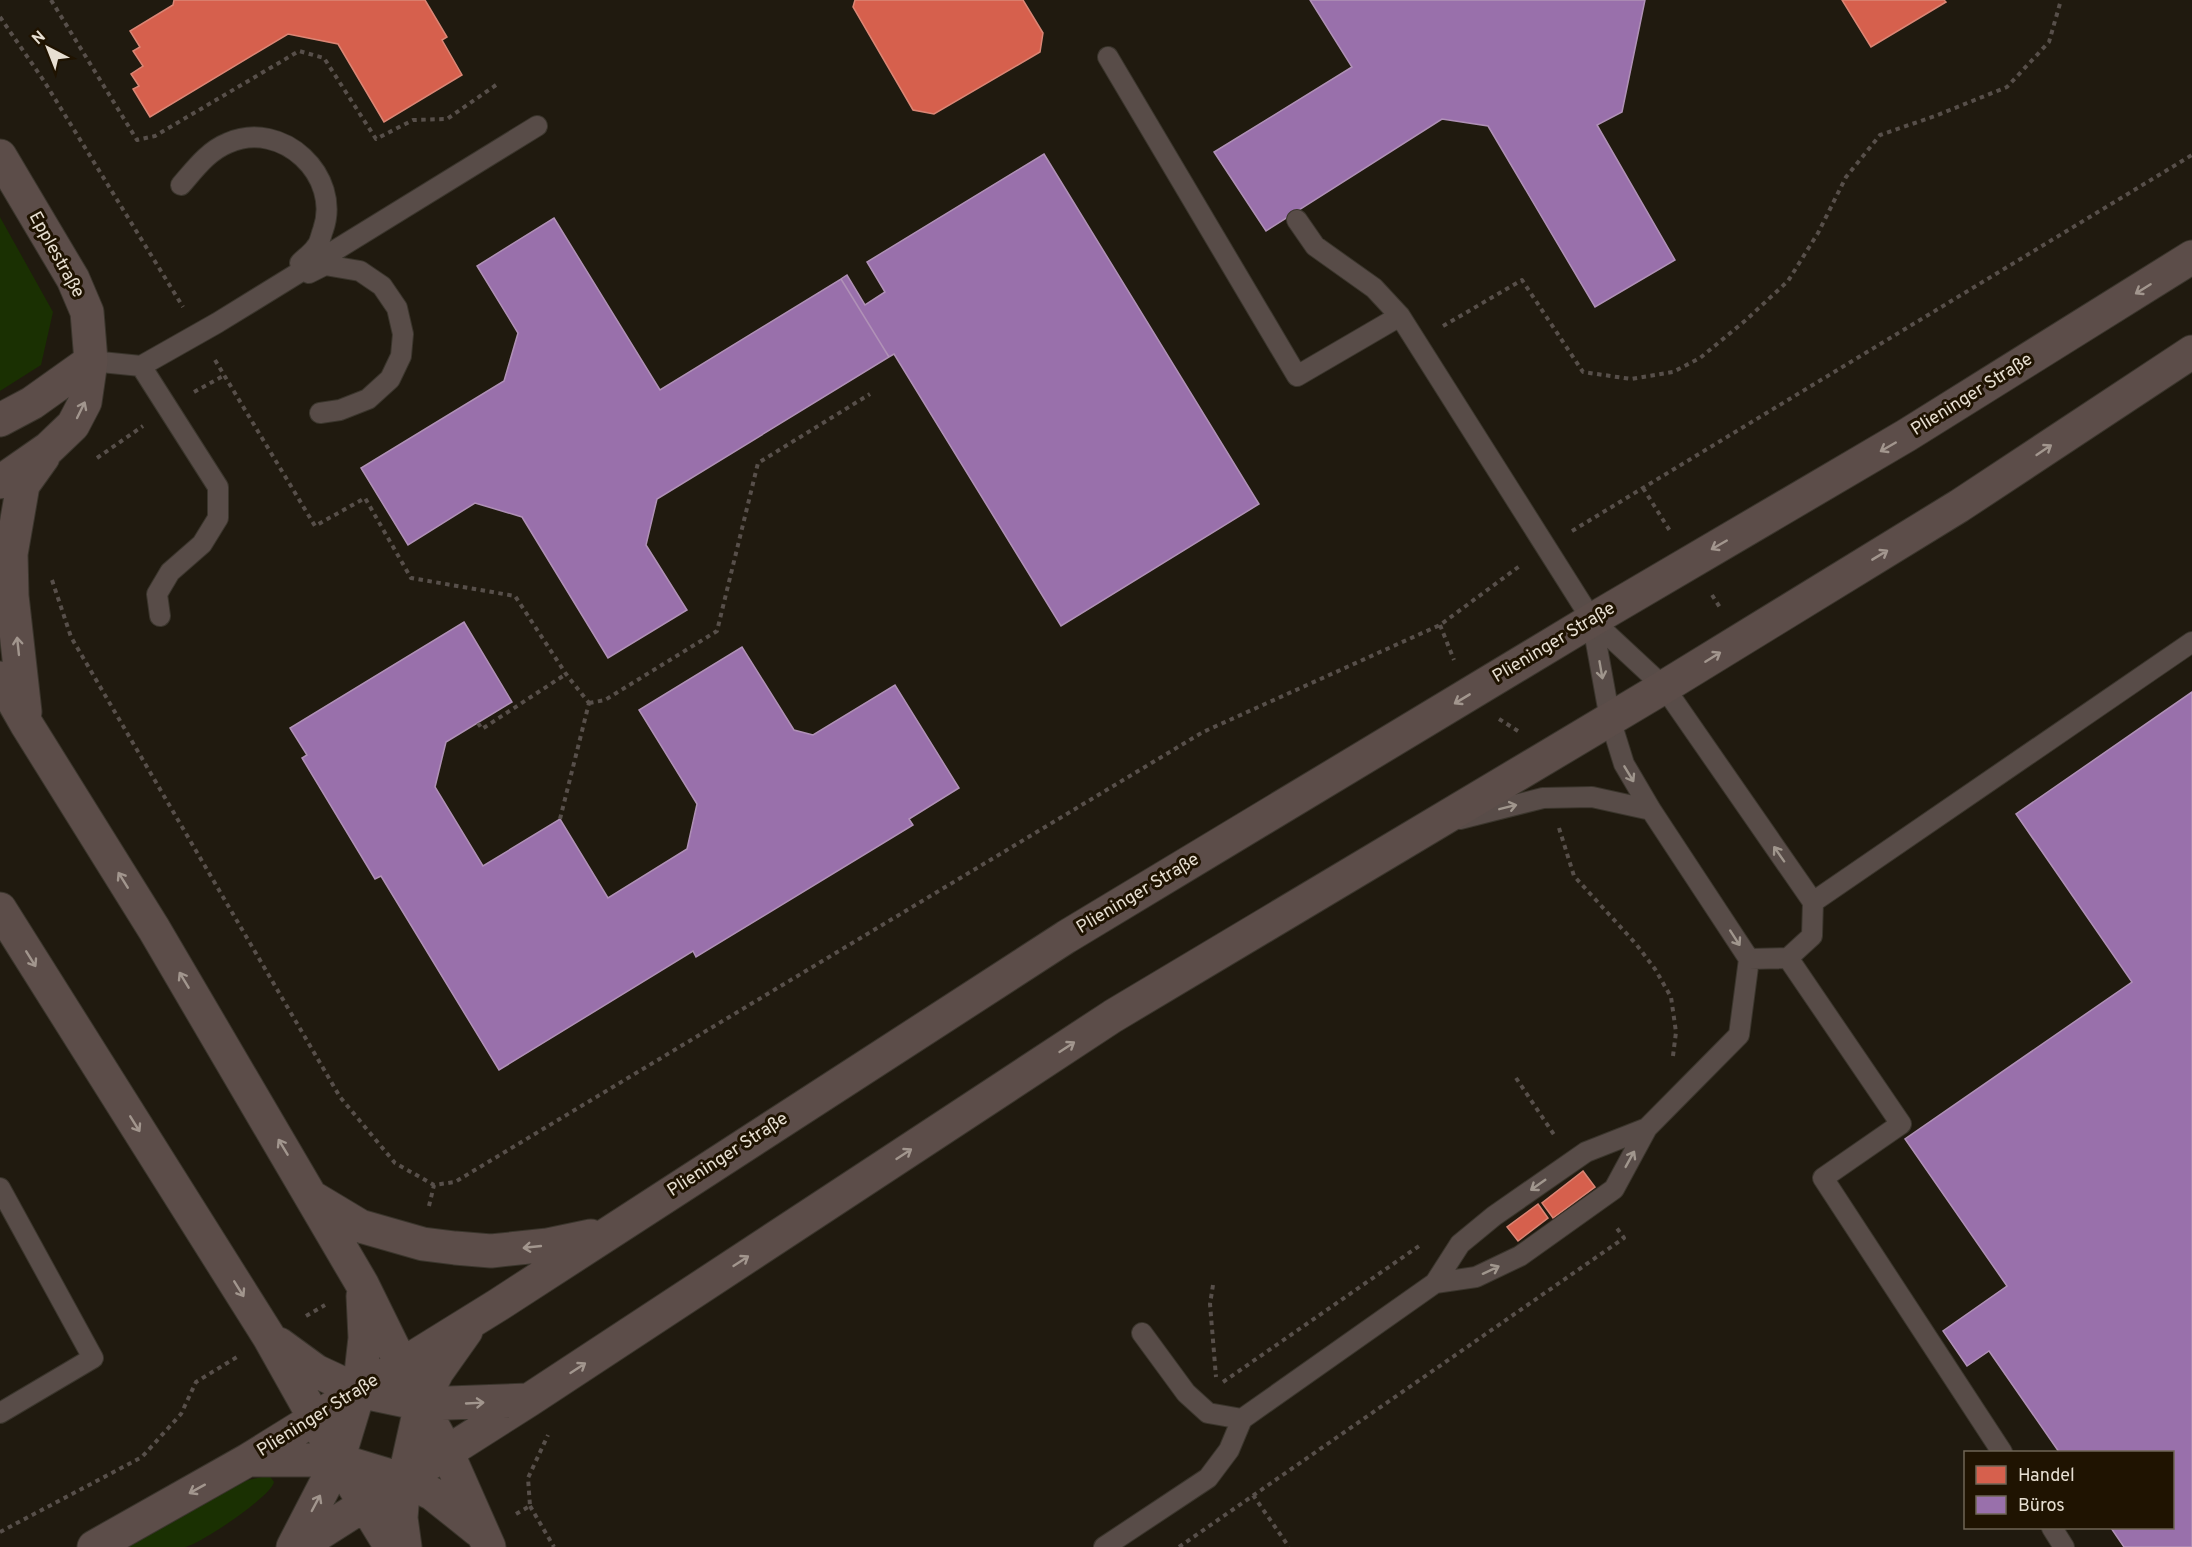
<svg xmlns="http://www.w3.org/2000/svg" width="2192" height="1547" viewBox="0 0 2192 1547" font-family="Overpass,sans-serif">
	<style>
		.green { fill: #1a3002 }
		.shops { fill: #d6604d; stroke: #db8675; stroke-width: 1.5 }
		.offices { fill: #9970ab; stroke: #b091b7; stroke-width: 1.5 }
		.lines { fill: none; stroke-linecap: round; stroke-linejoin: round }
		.lane-casing { stroke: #3a352c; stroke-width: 22 }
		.secondary-casing { stroke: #3a352c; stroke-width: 35 }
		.path { stroke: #574f4a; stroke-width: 4; stroke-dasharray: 4.5 4.5; stroke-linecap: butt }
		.lane { stroke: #584c48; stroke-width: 20 }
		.secondary { stroke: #5c4d49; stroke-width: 33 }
		.oneway { stroke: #a2968e }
		.oneway2 { stroke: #a0968d }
		.labels { text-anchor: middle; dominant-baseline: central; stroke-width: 6; stroke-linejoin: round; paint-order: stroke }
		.street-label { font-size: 18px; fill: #e7dfd2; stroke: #1f1301 }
	</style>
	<rect width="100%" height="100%" fill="#201a0f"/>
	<path class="green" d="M0,217L53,312L41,365L0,391Z
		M270,1476L274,1482C272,1496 199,1545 185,1547C167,1547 147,1547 128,1547C170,1521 221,1481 270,1476Z"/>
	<path class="shops" d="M174,0H425L447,37L442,40L462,75L384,122L338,44L288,34L150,117L133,89L139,86L131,74L143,66L133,51L140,47L130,31L173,5Z
		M855,0H1023L1043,33L1040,52L934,114L913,110L853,7Z
		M1842,0H1944L1946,2L1871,47Z
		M1583,1171L1595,1187L1553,1218L1542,1203Z
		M1538,1204L1548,1218L1518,1241L1507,1227Z"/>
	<path class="offices" d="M1310,0H1645L1622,112L1597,125L1675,260L1595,307L1488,126L1442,119L1266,231L1214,152L1352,67Z
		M1044,154L1259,504L1061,626L894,354L889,357L841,279L847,275L865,305L885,292L867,262Z
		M554,218L660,390L841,279L889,357L657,499L646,545L687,610L608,658L522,517L475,503L408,545L361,468L504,381L518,333L477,266Z
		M464,622L512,702L446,742L435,787L483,866L560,819L608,898L687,849L697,804L639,710L742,647L794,730L813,735L895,685L959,788L909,819L913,825L696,957L693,951L499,1070L381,876L375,879L302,758L307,755L290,728Z
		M2192,692V1547H2124L2111,1528H2172V1452H2059L1989,1351L1967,1366L1943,1331L2007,1286L1905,1139L2132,982L2016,814Z"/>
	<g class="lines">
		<defs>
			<path id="lane" d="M1108,57L1297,376L1400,316
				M181,185C195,169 208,151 228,143C282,119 342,176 323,230C321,235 320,243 316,247C312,253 305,258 300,263
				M1297,220L1315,246L1374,288L1400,316L1592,620L1664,687L1813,902L1812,936L1788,958L1749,959
				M309,273L325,265L360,271L382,286L397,308L403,334L401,356L390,379L368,399L340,410L320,413
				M91,361L141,366L217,323L537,126
				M141,366L218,487V518L202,544L170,572L157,594L160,616
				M1460,819L1543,798L1592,797L1651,810
				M1813,902L2192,642
				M1788,958L1901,1124L1823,1178L2002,1452
				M0,1188L93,1358L0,1413
				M1435,1283L1476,1277L1520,1256L1614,1189L1647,1128L1739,1035L1749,959L1651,810L1624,764L1610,719L1592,620
				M1142,1333L1186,1393L1208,1413L1242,1419
				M2052,1528L2064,1547
				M1104,1547L1208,1478L1229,1450L1242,1419L1435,1283L1460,1244L1494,1216L1586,1152L1647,1128"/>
			<path id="secondary" d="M0,156L73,279L87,312L91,361L85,402L73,425L49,448L0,482
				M0,420L32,403L91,361
				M0,678L27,725L154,929L362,1284L421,1404L447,1452L489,1547
				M25,712L12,596L11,554L23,485L43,457
				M0,909L269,1337L338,1460L391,1547
				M315,1199L360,1226L423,1244L455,1248L491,1251L548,1245L591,1236
				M279,1344L316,1371L359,1391L421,1404L528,1400
				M249,1460H338L404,1480L433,1494L478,1530
				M94,1547L248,1460L498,1305L1066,937L1592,620L1907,435L2192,257
				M293,1547L338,1460L359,1391L365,1338L363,1296
				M298,1547L529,1400L1113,1016L1664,687L1959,506L2192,352
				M405,1547L401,1518L404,1480L421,1404L437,1372L466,1331"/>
		</defs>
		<use href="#lane" class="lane-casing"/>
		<use href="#secondary" class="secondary-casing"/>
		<path class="path" d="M51,0L137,140L155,136L299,51L324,58L376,139L413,120L447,119L496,85
			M0,17L44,81L183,307
			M1443,326L1522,280L1583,372L1631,379L1673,372L1700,358L1746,320L1788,281L1818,233L1846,177L1880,135L1935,116L2007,87L2049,42L2061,0
			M215,360L315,526L365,498L411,578L515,596L566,674L589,703
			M194,392L225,375
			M97,458L143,426
			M1643,488L1670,531
			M1572,531L2192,155
			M52,580L71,637L340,1097L395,1163L434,1185
			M1712,595L1721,609
			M1440,625L1454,660
			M589,703L605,700L717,631L758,463L870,394
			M1499,719L1518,731
			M478,723L482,729L566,674
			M560,819L589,703
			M1559,828L1574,876L1636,944L1655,969L1671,997L1676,1032L1673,1056
			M1516,1078L1555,1136
			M429,1206L434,1185L455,1182L1203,732L1440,625L1521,565
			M1213,1285L1210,1304L1216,1377
			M306,1316L325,1305
			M1223,1382L1419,1246
			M1253,1495L1289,1547
			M530,1506L554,1547
			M516,1514L530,1506L528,1478L548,1435
			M0,1532L142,1457L181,1414L196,1382L237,1357
			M1179,1547L1624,1238L1616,1227"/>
		<use href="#lane" class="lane"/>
		<use href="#secondary" class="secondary"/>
	</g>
	<defs><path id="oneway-shaft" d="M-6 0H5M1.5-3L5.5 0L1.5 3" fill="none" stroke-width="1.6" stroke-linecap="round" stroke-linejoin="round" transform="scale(1.5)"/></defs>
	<g class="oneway">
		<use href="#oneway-shaft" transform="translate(2143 289) rotate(148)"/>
		<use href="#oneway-shaft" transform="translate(81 410) rotate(-64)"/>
		<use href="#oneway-shaft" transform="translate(1888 447) rotate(150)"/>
		<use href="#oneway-shaft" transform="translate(2044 450) rotate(-34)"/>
		<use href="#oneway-shaft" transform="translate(1719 545) rotate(150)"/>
		<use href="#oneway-shaft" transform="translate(1880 555) rotate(-31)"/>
		<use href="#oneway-shaft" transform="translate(18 646) rotate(-96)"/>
		<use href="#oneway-shaft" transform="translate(1713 657) rotate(-32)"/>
		<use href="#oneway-shaft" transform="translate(1462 699) rotate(149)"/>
		<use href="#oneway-shaft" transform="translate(123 880) rotate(-122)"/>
		<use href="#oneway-shaft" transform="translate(31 959) rotate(58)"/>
		<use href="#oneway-shaft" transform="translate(184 980) rotate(-121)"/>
		<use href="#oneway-shaft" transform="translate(1067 1047) rotate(-33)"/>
		<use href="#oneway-shaft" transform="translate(135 1124) rotate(58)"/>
		<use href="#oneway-shaft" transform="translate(283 1147) rotate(-121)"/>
		<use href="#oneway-shaft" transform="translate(904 1154) rotate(-33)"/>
		<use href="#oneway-shaft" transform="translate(532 1247) rotate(174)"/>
		<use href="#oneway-shaft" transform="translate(741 1261) rotate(-33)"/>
		<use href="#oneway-shaft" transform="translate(239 1289) rotate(58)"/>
		<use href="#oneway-shaft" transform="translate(578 1368) rotate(-33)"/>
		<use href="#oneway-shaft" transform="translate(475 1403) rotate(-3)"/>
		<use href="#oneway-shaft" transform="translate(197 1489) rotate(151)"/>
		<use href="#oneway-shaft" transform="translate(316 1503) rotate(-62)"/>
	</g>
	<g class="oneway2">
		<use href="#oneway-shaft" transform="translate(1601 670) rotate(80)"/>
		<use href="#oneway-shaft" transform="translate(1629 774) rotate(59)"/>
		<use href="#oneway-shaft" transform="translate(1508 807) rotate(-14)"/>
		<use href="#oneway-shaft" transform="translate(1779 854) rotate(-125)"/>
		<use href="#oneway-shaft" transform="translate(1735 938) rotate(57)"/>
		<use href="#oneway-shaft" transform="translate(1630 1159) rotate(-61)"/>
		<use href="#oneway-shaft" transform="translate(1538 1185) rotate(145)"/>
		<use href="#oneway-shaft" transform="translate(1491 1270) rotate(-25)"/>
	</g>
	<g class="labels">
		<g class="street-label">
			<text transform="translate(56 255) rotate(61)">Epplestraße</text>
			<text transform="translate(1972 395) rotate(-32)">Plieninger Straße</text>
			<text transform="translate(1554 643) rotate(-31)">Plieninger Straße</text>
			<text transform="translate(1138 894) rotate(-31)">Plieninger Straße</text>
			<text transform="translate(728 1155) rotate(-33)">Plieninger Straße</text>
			<text transform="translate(318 1416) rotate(-32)">Plieninger Straße</text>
		</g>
	</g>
	<rect x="1964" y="1451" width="210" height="78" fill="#1f1301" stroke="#6f6555" stroke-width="1.5"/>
	<rect x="1976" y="1466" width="30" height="18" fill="#d6604d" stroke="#6f6555" stroke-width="1.5"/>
	<text x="2018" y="1481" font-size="18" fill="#e7dfd2">Handel</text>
	<rect x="1976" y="1496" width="30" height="18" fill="#9970ab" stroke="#6f6555" stroke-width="1.5"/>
	<text x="2018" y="1511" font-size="18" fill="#e7dfd2">Büros</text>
	<g transform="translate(48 48) rotate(318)" stroke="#1f1301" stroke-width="4.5" paint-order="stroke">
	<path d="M0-4.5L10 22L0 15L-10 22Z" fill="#e7dfd2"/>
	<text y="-9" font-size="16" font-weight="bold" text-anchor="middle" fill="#e7dfd2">N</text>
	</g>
</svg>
